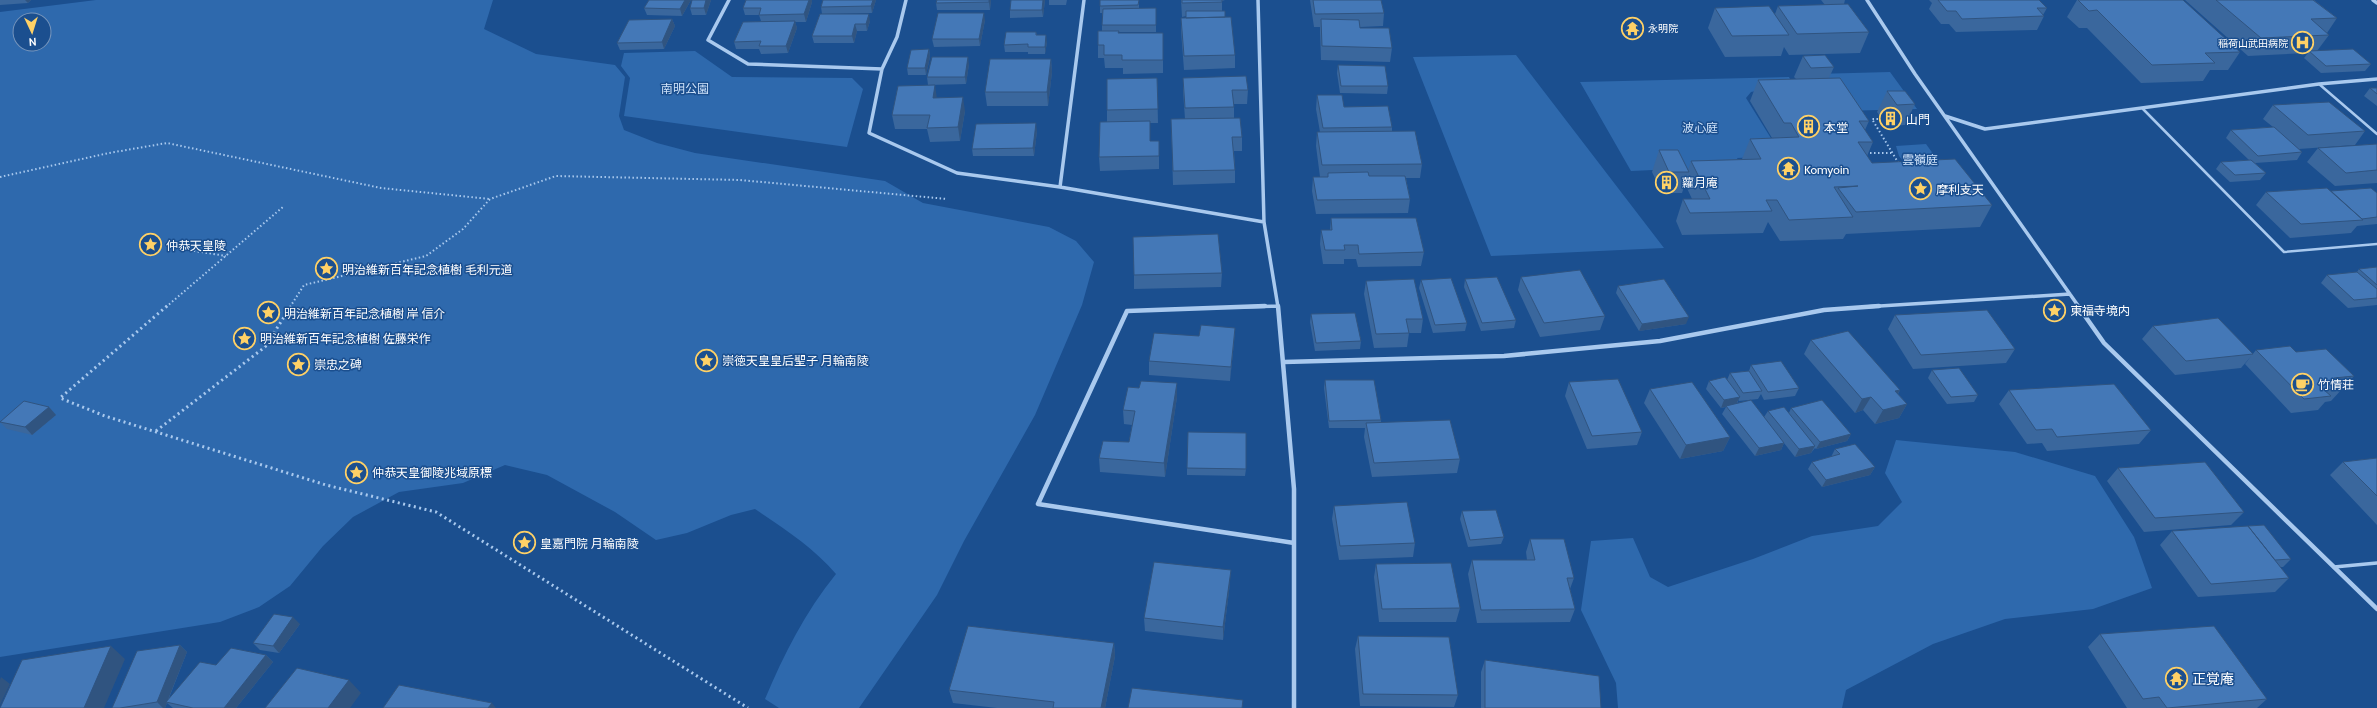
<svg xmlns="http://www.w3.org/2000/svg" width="2377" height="708" viewBox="0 0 2377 708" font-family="Cabin,'Noto Sans JP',sans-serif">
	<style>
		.green { fill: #2e69ad; fill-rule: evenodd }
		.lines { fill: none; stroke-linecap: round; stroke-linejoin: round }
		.path-far1 { stroke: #a9c9ee; stroke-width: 2; stroke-dasharray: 1.5 2.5; stroke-linecap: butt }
		.path { stroke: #a9c9ee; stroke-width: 3; stroke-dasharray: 2 3.5; stroke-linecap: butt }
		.lane-far1 { stroke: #a9c9ee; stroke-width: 2.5 }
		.lane { stroke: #a9c9ee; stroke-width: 3.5 }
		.street-far1 { stroke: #a9c9ee; stroke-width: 3.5 }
		.street { stroke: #a9c9ee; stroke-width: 4.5 }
		.wall { fill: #3a679d }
		.shaded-wall { fill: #305480 }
		.building { fill: #4478b7; stroke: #305480 }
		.labels { text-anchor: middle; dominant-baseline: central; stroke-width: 3; stroke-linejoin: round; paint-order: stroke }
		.far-poi-label { font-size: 10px; fill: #fff; stroke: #1b4f8f; text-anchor: start }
		.park-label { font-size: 12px; fill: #cfe3fa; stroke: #1b4f8f }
		.poi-label { font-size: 12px; fill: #fff; stroke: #1b4f8f; text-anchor: start }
		.near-poi-label { font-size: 14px; fill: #fff; stroke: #1b4f8f; text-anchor: start }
	</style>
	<rect width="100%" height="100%" fill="#1b4f8f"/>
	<path class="green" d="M96,0H493L484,29L536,54L615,65L625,77L619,116L624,130L657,143L695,153L885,181L923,203L1049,227L1076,241L1094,262L1082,305L1035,415L964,541L937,595L859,708H779L765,699C784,654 805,612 836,574C813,547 784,529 755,509L731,515L687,533L656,540L615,512L547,475L505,465L463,483L399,492L353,517L323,546L290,586L259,607L220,622L0,657V12ZM20,20H44V44H20Z
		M695,51L732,77L852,78L863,89L847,147L624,116L630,78L621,66L624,53Z
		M1516,55L1664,248L1491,256L1413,57Z
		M1890,72L1917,109L1841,111L1815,74Z
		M1789,77L1792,83L1751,92L1746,98L1782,156L1737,158L1748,177L1675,169L1631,171L1580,82Z
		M1926,144L1947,173L1910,170L1899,156L1896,146Z
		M1896,440L2015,452L2095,476L2134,537L2152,588L2093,609L2005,619L1933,644L1846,690L1842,708H1618L1616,683L1581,610L1591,541L1633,538L1650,577L1668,587L1753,559L1812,536L1878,526L1902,502L1885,473Z"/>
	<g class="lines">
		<path class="path-far1" d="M1882,119H1872L1899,164
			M1866,153H1891
			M0,177L109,153L167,143L381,188L490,199
			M170,247L226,256
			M166,307L284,206
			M290,307L304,285L426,256L463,229L490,199L556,176L740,180L947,199"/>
		<path class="path" d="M167,306L60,398L105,416L326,485L436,512L748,708
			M156,431L265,347L291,306"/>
		<path class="lane-far1" d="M2319,84L2377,134
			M2143,109L2284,252L2377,244"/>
		<path class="lane" d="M2334,567L2377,563"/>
		<path class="street-far1" d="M729,0L708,40L748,64L882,69
			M906,0L897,37L882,69L869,133L957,173L1060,187L1264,222
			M1258,0L1264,222L1278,307
			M1867,0L1915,74L2079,307
			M2373,0L2377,3
			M1945,116L1985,129L2319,84L2377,79
			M1060,187L1084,0
			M1235,307L1278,306
			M1864,307L2070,294"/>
		<path class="street" d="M1265,306L1127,311L1038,504L1294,543
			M1278,306L1294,489V708
			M2078,306L2104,343L2377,609
			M1284,362L1504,356L1660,341L1824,310L1879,306"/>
	</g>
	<path class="wall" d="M0,0H31L28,3L0,5Z
		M691,0L682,16L647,15L644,8Z
		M711,0L706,15H692L690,8Z
		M746,0H812V2L806,22H795L797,28L788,53L761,54L759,49H736L734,42L761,21L759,15H745L743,8Z
		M823,0H876L872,13L822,14L821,7Z
		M991,0L990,10H937L936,3Z
		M1011,0H1045L1043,17L1010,18V10Z
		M1049,0H1067L1066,5H1049Z
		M1139,0V8H1156V32H1119V33H1163V73L1123,74V68H1105L1104,58H1098V45L1102,31V13H1100V6Z
		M1181,0H1225L1222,1V11L1225,17L1235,55V68L1184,70L1181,31V18H1186V16L1182,17Z
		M1310,0H1381L1384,13L1383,26L1360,27V28L1392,48L1390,62L1321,60L1320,32V27H1314Z
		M1821,0H1845L1844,4L1869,32L1860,53L1789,55L1784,47L1781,56L1725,57L1708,28L1715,8L1775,14L1778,6L1825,5Z
		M1929,0H2039L2047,8L2043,15L2044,16L2037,30L1956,32L1949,24H1941L1929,9L1932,3Z
		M2077,0H2183L2240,52L2228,70H2210L2203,81L2141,83L2087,28H2079L2067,17Z
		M2185,0H2319H2314L2337,18L2327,33L2329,35L2317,51L2371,64L2365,71L2321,73L2304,58L2308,53L2248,56Z
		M820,14L870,21L867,31H857L854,43H814L812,36Z
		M672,19L675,26L664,49L620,50L617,43Z
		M985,20L980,46L934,47L932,39Z
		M1036,32L1037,35L1047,42L1045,54H1028V52H1005L1004,45Z
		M929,49L930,57L926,75H908L907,68Z
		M1803,56L1834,67L1829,78L1869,121L1865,130L1873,142L1867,156L1872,163L1992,205L1980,227L1846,234L1843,239L1780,241L1768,222L1763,233L1682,235L1676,221L1683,199H1692L1685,184L1682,193H1662L1652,172L1659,150L1688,170L1691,161L1742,159L1750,139L1772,138L1750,101L1758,80L1796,79L1794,77Z
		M1051,59L1052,72L1048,106H987L985,92Z
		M969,64L966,84L928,85L927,77Z
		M1338,65L1388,86L1387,94L1340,93L1337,73Z
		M1157,78L1158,123H1150V141H1159V169L1100,171L1099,157L1107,122V110Z
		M1183,78L1248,90L1247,104H1234V118L1242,137V151H1234L1235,170V183L1173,185L1171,119H1185L1183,91Z
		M2370,88H2377V106L2364,96Z
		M1887,91L1915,104L1905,125L1887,126L1877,112Z
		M1317,95L1392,127V131L1422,164L1420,178H1406L1410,199L1408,213L1316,214L1312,191L1313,177H1320L1316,146L1317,132H1320L1316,109Z
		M937,98L965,111L960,141L930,142L927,129H895L892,115Z
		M2273,105L2365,131L2355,145L2299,149L2302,152L2297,160L2255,163L2266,173L2260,180L2230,182L2216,169L2221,162L2249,160L2226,138L2231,130L2273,127L2263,119Z
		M1037,131L1034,156H973L972,149Z
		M2377,144V183L2335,186L2307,162L2318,148Z
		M2331,191L2377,193V224L2357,226L2351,233L2290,238L2256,205L2266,192Z
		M1331,218L1424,252L1421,266L1358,267L1356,259H1344V264H1323L1320,244L1321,230H1330Z
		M2377,267V305L2348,308L2321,283L2327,275L2357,272L2359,269Z
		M1222,273L1221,287L1134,289V275Z
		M1521,277L1605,316L1600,330L1540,337L1518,290Z
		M1465,279L1516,320L1514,328L1481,331L1464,287Z
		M1421,280L1467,323L1465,331L1433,333L1419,288Z
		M1366,281L1423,319L1421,333H1409L1407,347L1374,348L1364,294Z
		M1618,286L1686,324L1639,331L1616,293Z
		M1311,314L1361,341L1360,349L1315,351L1310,322Z
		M1895,315L2015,349L2006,363L1913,369L1888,329Z
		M2153,326L2253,354L2241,368L2175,375L2142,339Z
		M1235,328L1234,342L1230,381L1149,375V361L1199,336Z
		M1811,340L1900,390L1898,394L1907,404L1899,418L1875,424L1863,410L1855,413L1804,354Z
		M2256,350L2296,352L2354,376L2331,401L2325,402L2318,410L2291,413L2245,364Z
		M1751,365L1799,388L1795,396L1764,400L1761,394L1758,399L1739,401V399L1737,404L1764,417L1768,411L1789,413L1791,408L1851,434L1847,441L1816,449L1815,448L1811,453L1795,457L1784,443L1781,450L1755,456L1722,414L1726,407L1721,408L1706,389L1709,381L1727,380L1730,373L1749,371Z
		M1932,370L1978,395L1974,402L1947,404L1928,378Z
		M1325,380L1381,420V423L1460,459L1457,473L1372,477L1364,437L1365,428H1329L1324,388Z
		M1569,382L1642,432L1637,445L1587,449L1565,396Z
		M1177,383V397L1165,477L1100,472L1099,458L1129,442L1132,425L1124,424L1123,410L1139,388Z
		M1650,389L1730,437L1723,451L1680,459L1644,403Z
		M2009,390L2151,430L2139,444L2047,451L2042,443L2027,444L1999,404Z
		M49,407L56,415L32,435L7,429L0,422V421Z
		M1835,449L1875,467L1870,475L1822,487L1808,469L1812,462L1831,457Z
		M2377,458V525L2330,475L2343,462Z
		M1187,468L1246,469L1245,476L1187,475Z
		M2118,468L2244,512L2231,525L2144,532L2107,481Z
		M1334,506L1415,543L1413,557L1339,560L1332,519Z
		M1462,511L1504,537L1501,544L1468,547L1460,519Z
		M2172,531L2291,559L2283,567H2280L2289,578L2275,592L2198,597L2160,545Z
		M1530,539L1574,578L1570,589L1575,609L1570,622L1477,623L1468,574L1472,560H1527L1526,552Z
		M1376,564L1460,608L1456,622H1379L1374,577Z
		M1230,583L1223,640L1145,631L1144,618Z
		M300,624L279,653L260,650L253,643Z
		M2100,634L2267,699L2257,708H2127L2088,647Z
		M1358,636L1458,695L1454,707L1360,706L1355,649Z
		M1114,643L1115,656L1105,708H997L953,703L949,690Z
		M180,645L187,652L169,698L216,665L266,655L273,662L236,708H173L167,703L165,708H112Z
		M1485,660L1601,708H1481V672Z"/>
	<path class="shaded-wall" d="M25,0H31L28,3Z
		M685,0H691L682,16L680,9Z
		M706,0H711L706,15L704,8Z
		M809,0H812V2L806,22L804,14Z
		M873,0H876L872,13L871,6Z
		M989,0H991L990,10L989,2Z
		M1043,0H1045L1043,17L1042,10Z
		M984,13L985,20L980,46L979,39Z
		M869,14L870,21L867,31L866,24Z
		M672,19L675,26L664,49L662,42Z
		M795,21L797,28L788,53L786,46Z
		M855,24L857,31L854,43L852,36Z
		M1046,35L1047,42L1045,54V47Z
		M929,49L930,57L926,75L925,68Z
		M968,57L969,64L966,84L965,77Z
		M1051,59L1052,72L1048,106L1047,92Z
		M935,85L937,99L933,98Z
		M963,97L965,111L960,141L958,127Z
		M1036,123L1037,131L1034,156L1033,148Z
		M1689,317L1686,324L1639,331L1642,324Z
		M1235,328L1234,342L1230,381L1231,367Z
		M1177,383V397L1165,477L1164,463Z
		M1900,390L1892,403L1895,391Z
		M1740,397L1736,404L1721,408L1724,400Z
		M1871,397L1863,410L1855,413L1862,399Z
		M1907,404L1899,418L1875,424L1883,410Z
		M49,407L56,415L32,435L25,427Z
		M1851,434L1847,441L1816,449L1820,442Z
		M1730,437L1723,451L1680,459L1686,445Z
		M1784,443L1781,450L1755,456L1759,448Z
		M1815,446L1811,453L1795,457L1799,449Z
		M1875,467L1870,475L1822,487L1826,480Z
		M1231,570L1230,583L1223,640V627Z
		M293,617L300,624L279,653L273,646Z
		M1114,643L1115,656L1105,708H1101Z
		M180,645L187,652L167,702H166L167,703L165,708H163L157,702Z
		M111,646L125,659L104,708H84Z
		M266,655L273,662L236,708H224Z
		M1,677L10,684L0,705V680Z
		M349,680L361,693L350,708H328Z
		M492,703L496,708H488Z"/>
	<path class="building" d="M649,0H685L680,9L644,8Z
		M692,0H706L704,8H690Z
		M746,0H809L804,14L759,15L761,8H743Z
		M823,0H873L871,6L821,7Z
		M937,0H989V2L936,3Z
		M1011,0H1043L1042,10H1010Z
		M1100,0H1139L1138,5L1100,6Z
		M1182,0H1222V2L1182,3Z
		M1313,0H1381L1384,13L1315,14Z
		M1938,0H2039L2047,8H2037L2044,16L1962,19L1956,11H1947Z
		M2078,0H2183L2240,52L2205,53L2215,63L2152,65L2097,10L2089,11Z
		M2216,0H2313L2337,18L2311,19L2329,35L2261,38Z
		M1848,4L1869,32L1797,34L1778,6Z
		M1769,6L1789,35L1732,36L1715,8Z
		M1156,8V25H1102L1103,9Z
		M1186,11H1225V17L1186,18Z
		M938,13H984L979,39H932Z
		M820,14H869L866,24H855L852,36H812Z
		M1231,17L1235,55L1184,56L1181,18Z
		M672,19L662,42L617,43L629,20Z
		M1321,19L1359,20L1360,28H1389L1392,48L1322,46Z
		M795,21L786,46H759L761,41L734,42L743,22Z
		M1098,31H1119L1118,33H1163V60H1122V55H1104V45H1098Z
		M1006,32H1036V35H1046L1045,47H1028V44L1004,45Z
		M929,49L925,68H907L911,50Z
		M2353,49L2371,64L2326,66L2309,51Z
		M1825,55L1834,67L1811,68L1803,56Z
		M932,57H968L965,77H927Z
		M990,59H1051L1047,92H985Z
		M1338,65L1385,66L1388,86H1341Z
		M1246,76L1248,90H1232L1234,107L1185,108L1183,78Z
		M1157,78L1158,109L1107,110V79Z
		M1840,78L1869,121H1859L1873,142H1858L1872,163L1955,159L1992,205L1856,212L1838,188L1858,186L1834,187L1853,217L1789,220L1777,200H1766L1772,211L1690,213L1683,199H1710L1691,161L1761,159L1750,139L1799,137L1791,123H1784L1758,80Z
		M935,85L933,98L963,97L958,127L927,128L930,115H892L898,86Z
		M2370,88H2377V94Z
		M1887,91H1905L1915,104L1897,105Z
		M1317,95H1342L1344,107L1388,106L1392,127L1323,128Z
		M2329,102L2365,131L2308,135L2273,105Z
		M1240,118L1242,137H1232L1235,170L1173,171L1171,119Z
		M1150,121V141H1159V156L1099,157L1100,122Z
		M1036,123L1033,148L972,149L976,124Z
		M2274,127L2302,152L2258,156L2231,130Z
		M1415,131L1422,164L1322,165L1317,132Z
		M2377,144V170L2346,173L2318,148Z
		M1659,150H1678L1689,172H1669Z
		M2251,160L2266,173L2235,175L2221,162Z
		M1368,172L1369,176H1405L1410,199L1317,200L1313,177H1328V173Z
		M2327,188L2363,220L2301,224L2266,192Z
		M2371,188L2377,193V217L2362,219L2331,191Z
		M1331,218H1416L1424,252L1359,254L1358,245H1344L1345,250H1325L1321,230H1332Z
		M1218,234L1222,273L1134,275L1133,237Z
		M2377,267V285L2359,269Z
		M1580,270L1605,316L1544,323L1521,277Z
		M2357,272L2377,289V298L2354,300L2327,275Z
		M1497,277L1516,320L1482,323L1465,279Z
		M1451,278L1467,323L1435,325L1421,280Z
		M1414,279L1423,319H1406L1409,333L1376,334L1366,281Z
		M1664,279L1689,317L1642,324L1618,286Z
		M1987,310L2015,349L1921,355L1895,315Z
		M1355,313L1361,341L1316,343L1311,314Z
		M2218,318L2253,354L2186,361L2153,326Z
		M1201,325L1235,328L1231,367L1149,361L1154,333L1199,336Z
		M1848,331L1900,390L1895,391L1907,404L1883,410L1871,397L1862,399L1811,340Z
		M2290,346L2296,352L2326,349L2354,376L2334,378L2344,388L2324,390L2331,396L2304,399L2256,350Z
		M1781,361L1799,388L1768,392L1751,365Z
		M1959,368L1978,395L1951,397L1932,370Z
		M1749,371L1762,391L1743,393L1730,373Z
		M1725,377L1740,397L1724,400L1709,381Z
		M1618,379L1642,432L1592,436L1569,382Z
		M1325,380H1374L1381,420L1329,421Z
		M1141,381L1177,383L1164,463L1099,458L1103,441L1129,442L1135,411L1123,410L1128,387L1139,388Z
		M1692,382L1730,437L1686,445L1650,389Z
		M2114,384L2151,430L2057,437L2052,429L2036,430L2009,390Z
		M1751,400L1784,443L1759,448L1726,406Z
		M1822,400L1851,434L1820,442L1791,408Z
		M24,401L49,407L25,427L0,422Z
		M1784,407L1815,446L1799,449L1768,411Z
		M1450,420L1460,459L1374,463L1366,423Z
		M1188,432L1246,433V469L1187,468Z
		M1855,444L1875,467L1826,480L1812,462L1840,454L1835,449Z
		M2377,458V496L2343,462Z
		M2205,462L2244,512L2155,518L2118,468Z
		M1407,502L1415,543L1340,546L1334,506Z
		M1496,510L1504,537L1470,540L1462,511Z
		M2264,525L2291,559L2275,560L2248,526Z
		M2248,526L2289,578L2211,584L2172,531Z
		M1530,539H1564L1574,578H1567L1575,609L1481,610L1472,560H1535Z
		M1154,562L1231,570L1223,627L1144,618Z
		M1451,563L1460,608L1382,609L1376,564Z
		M274,614L293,617L273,646L253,643Z
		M968,626L1114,643L1101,708H1053L1054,702L949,690Z
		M2214,626L2267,699L2167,708L2159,697L2143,699L2100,634Z
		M1358,636L1449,637L1458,695L1363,694Z
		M180,645L157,702L120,708H112L137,651Z
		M111,646L84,708H0L22,660Z
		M231,648L266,655L224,708H193L166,702L200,662L216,665Z
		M1485,660L1599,676L1601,708H1485Z
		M297,668L349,680L328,708H265Z
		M399,685L492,703L488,708H383Z
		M1132,688L1243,700L1242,708H1128Z"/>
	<defs>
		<symbol id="temple-ring" viewBox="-11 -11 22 22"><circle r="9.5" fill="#1b4f8f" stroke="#ffd166" stroke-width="1.5"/><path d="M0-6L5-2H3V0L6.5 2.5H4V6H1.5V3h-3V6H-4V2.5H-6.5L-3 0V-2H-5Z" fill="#ffd166"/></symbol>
		<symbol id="hospital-ring" viewBox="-11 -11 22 22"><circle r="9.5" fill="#1b4f8f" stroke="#ffd166" stroke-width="1.5"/><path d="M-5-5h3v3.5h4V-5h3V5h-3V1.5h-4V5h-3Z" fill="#ffd166"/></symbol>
		<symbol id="building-ring" viewBox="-11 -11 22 22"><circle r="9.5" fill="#1b4f8f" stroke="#ffd166" stroke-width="1.5"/><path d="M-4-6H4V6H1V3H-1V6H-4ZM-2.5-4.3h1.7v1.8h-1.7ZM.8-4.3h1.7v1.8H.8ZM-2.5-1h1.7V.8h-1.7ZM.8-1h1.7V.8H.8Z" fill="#ffd166"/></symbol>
		<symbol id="sight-ring" viewBox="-11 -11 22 22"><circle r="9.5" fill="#1b4f8f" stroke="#ffd166" stroke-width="1.5"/><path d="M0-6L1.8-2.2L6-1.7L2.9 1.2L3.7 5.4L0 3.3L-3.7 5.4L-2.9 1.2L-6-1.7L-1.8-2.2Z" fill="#ffd166"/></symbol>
		<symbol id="cafe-ring" viewBox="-11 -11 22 22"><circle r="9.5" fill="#1b4f8f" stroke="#ffd166" stroke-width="1.5"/><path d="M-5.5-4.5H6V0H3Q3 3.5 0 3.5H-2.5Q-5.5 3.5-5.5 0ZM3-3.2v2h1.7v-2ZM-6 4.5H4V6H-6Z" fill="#ffd166"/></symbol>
	</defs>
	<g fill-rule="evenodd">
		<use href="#temple-ring" x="1620" y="16" width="25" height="25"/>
		<use href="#hospital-ring" x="2290" y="30" width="25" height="25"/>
		<use href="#building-ring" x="1878" y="106" width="25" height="25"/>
		<use href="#building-ring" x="1796" y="114" width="25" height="25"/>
		<use href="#temple-ring" x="1776" y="156" width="25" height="25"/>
		<use href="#building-ring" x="1654" y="170" width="25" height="25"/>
		<use href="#sight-ring" x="1908" y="176" width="25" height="25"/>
		<use href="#sight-ring" x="138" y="232" width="25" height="25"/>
		<use href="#sight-ring" x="314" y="256" width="25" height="25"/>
		<use href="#sight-ring" x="2042" y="298" width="25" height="25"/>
		<use href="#sight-ring" x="256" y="300" width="25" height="25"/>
		<use href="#sight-ring" x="232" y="326" width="25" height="25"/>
		<use href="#sight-ring" x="694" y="348" width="25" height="25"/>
		<use href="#sight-ring" x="286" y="352" width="25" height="25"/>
		<use href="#cafe-ring" x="2290" y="372" width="25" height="25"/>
		<use href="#sight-ring" x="344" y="460" width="25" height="25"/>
		<use href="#sight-ring" x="512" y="530" width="25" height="25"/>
		<use href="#temple-ring" x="2164" y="666" width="25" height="25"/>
	</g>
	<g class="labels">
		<g class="far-poi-label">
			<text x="1648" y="28">永明院</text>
			<text x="2288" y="43" text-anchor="end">稲荷山武田病院</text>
		</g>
		<g class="park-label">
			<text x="685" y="88">南明公園</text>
			<text x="1700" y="127">波心庭</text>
			<text x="1920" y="159">雲嶺庭</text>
		</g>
		<g class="poi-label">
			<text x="1906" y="119">山門</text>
			<text x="1824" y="127">本堂</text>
			<text x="1804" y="169">Komyoin</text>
			<text x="1682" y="182">蘿月庵</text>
			<text x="1936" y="189">摩利支天</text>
			<text x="166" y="245">仲恭天皇陵</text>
			<text x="342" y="269">明治維新百年記念植樹 毛利元道</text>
			<text x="2070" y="310">東福寺境内</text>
			<text x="284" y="313">明治維新百年記念植樹 岸 信介</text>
			<text x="260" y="338">明治維新百年記念植樹 佐藤栄作</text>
			<text x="722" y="360">崇徳天皇皇后聖子 月輪南陵</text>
			<text x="314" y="364">崇忠之碑</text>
			<text x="2318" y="384">竹情荘</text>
			<text x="372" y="472">仲恭天皇御陵兆域原標</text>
			<text x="540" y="543">皇嘉門院 月輪南陵</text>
		</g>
		<g class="near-poi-label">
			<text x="2192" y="679">正覚庵</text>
		</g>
	</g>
	<g transform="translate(32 32) rotate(176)"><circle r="19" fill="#1b4f8f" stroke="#7695bc"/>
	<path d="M0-3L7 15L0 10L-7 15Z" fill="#ffd166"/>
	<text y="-6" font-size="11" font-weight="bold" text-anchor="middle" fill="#ffffff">N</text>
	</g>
</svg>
